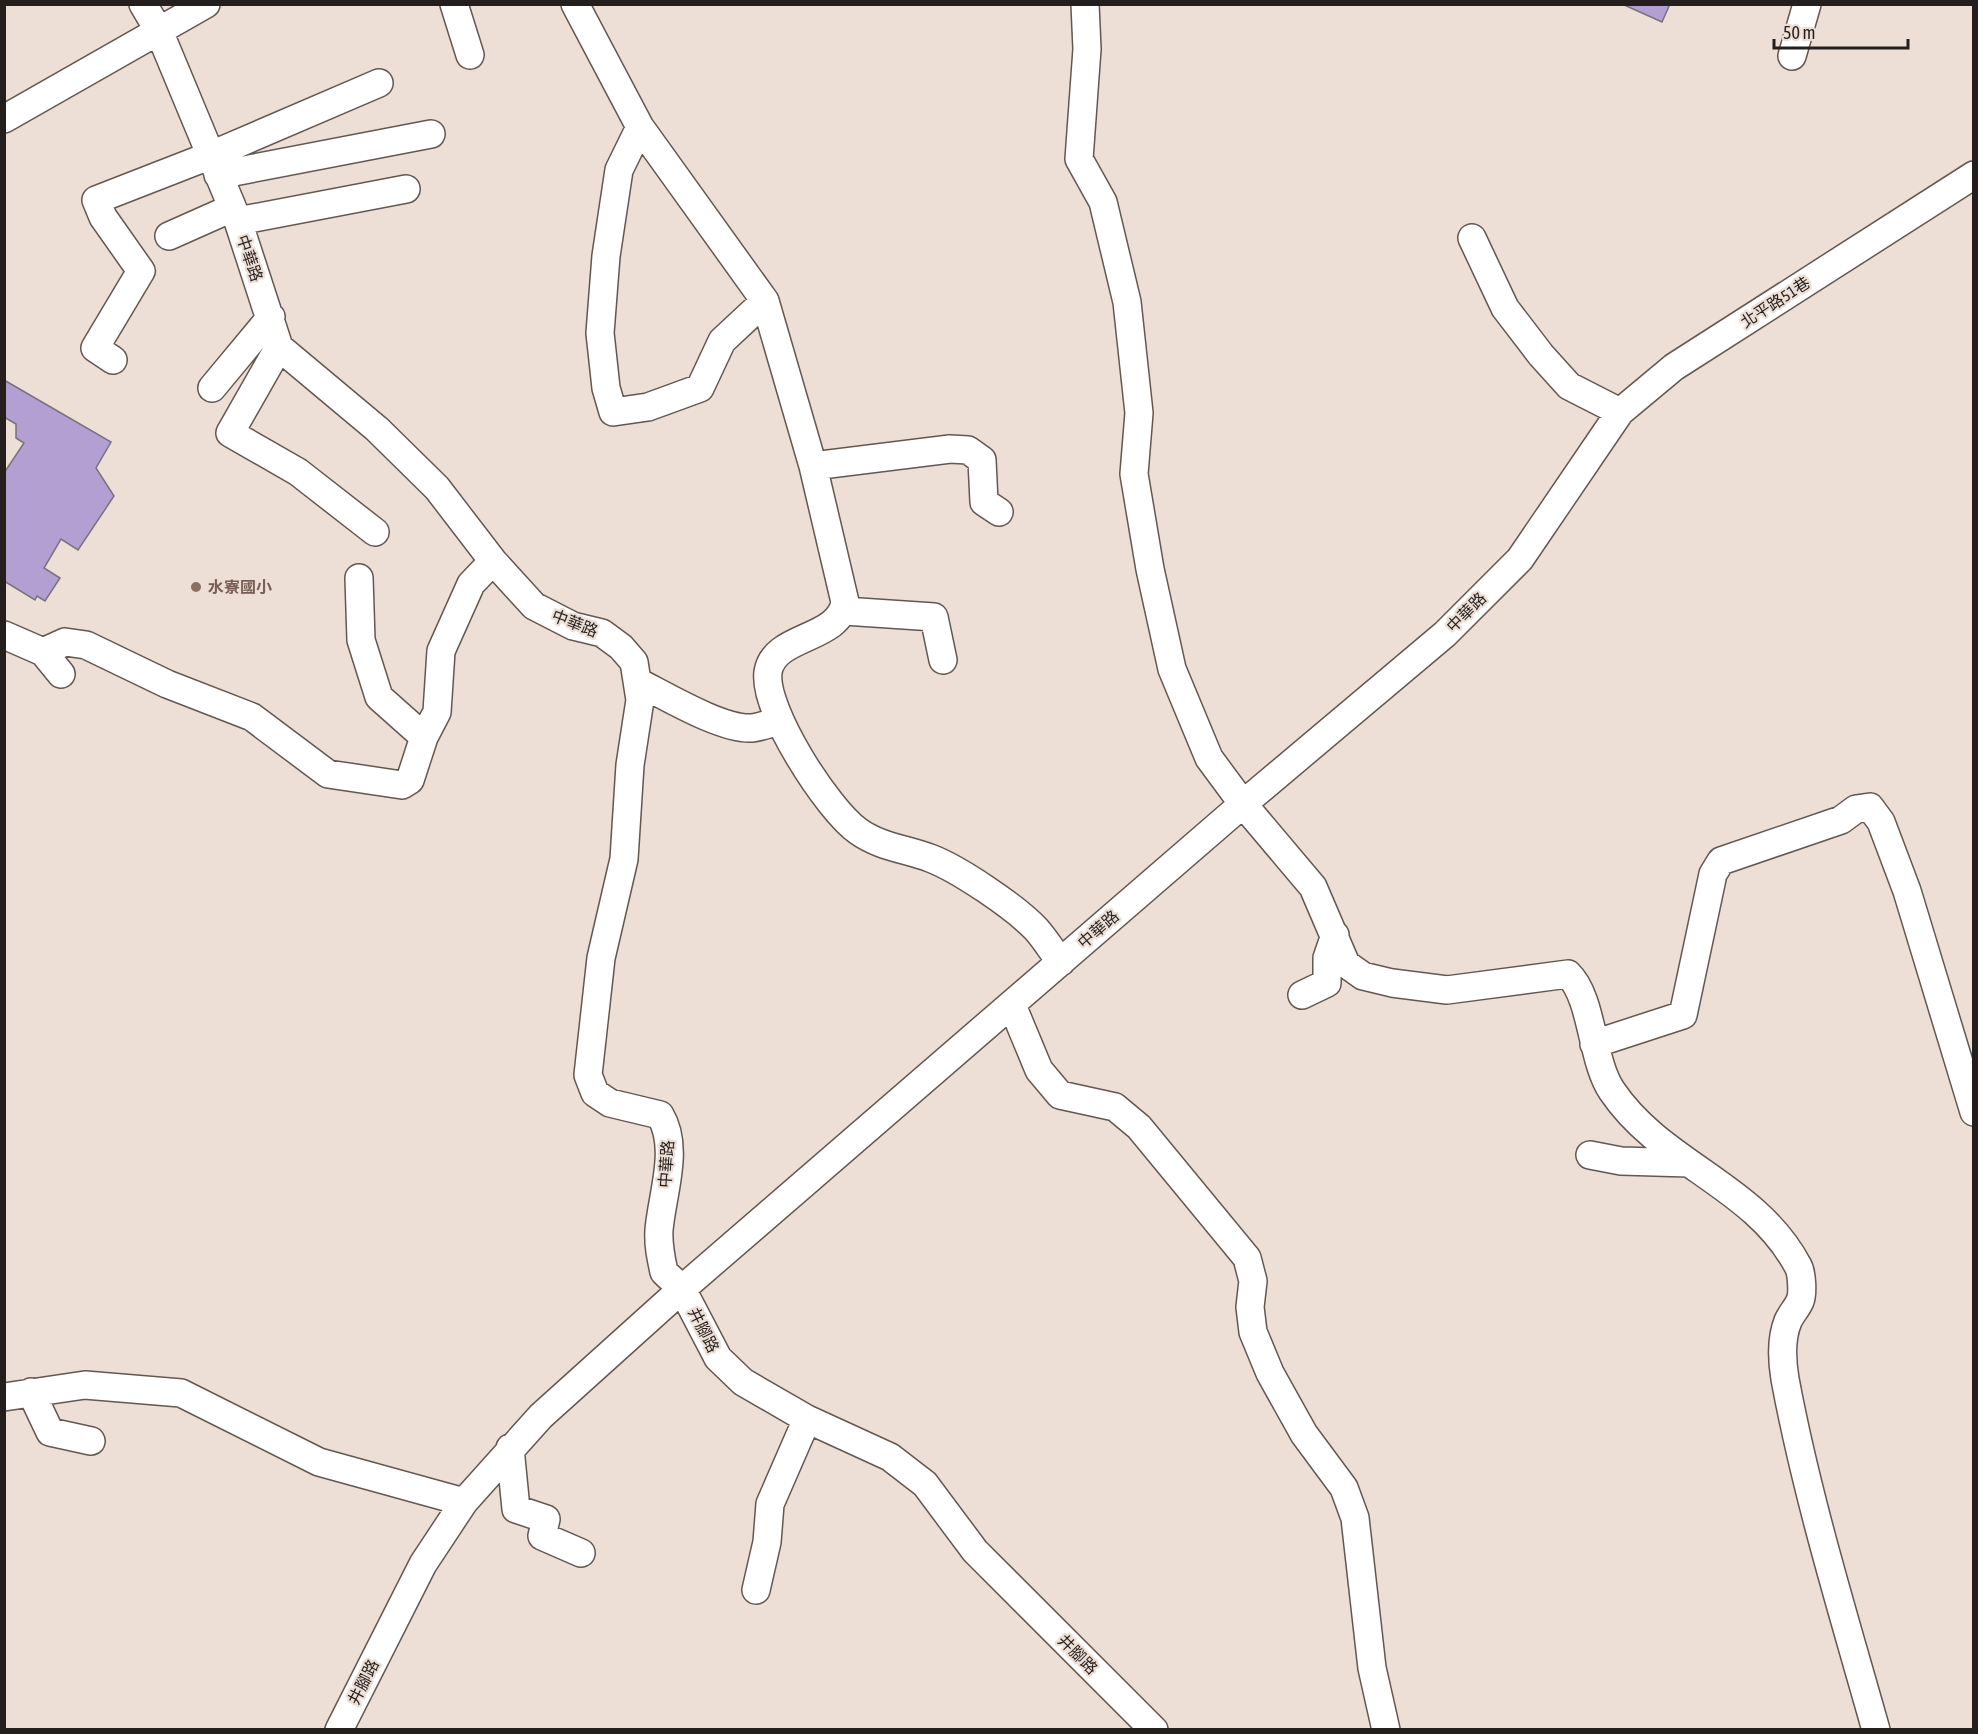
<svg xmlns="http://www.w3.org/2000/svg" width="1978" height="1734" viewBox="0 0 1978 1734" font-family="'Asap Condensed','Noto Sans TC',sans-serif">
	<style>
		.building { fill: #b49fd3; stroke: #76727e; stroke-width: 1.5 }
		.lines { fill: none; stroke-linecap: round; stroke-linejoin: round }
		.minor-casing { stroke: #635750; stroke-width: 30 }
		.minor { stroke: #fff; stroke-width: 27 }
		.education-dot { fill: #8d6e63; stroke: #eddfd6; stroke-width: 2 }
		.labels { text-anchor: middle; dominant-baseline: central; stroke-width: 4.5; stroke-linejoin: round; paint-order: stroke }
		.street-label { font-size: 16px; fill: #241f1c; stroke: #eddfd6 }
		.education-label { font-size: 16px; font-weight: bold; fill: #785e54; stroke: #eddfd6; text-anchor: start }
	</style>
	<rect width="100%" height="100%" fill="#eddfd6"/>
	<path class="building" d="M1622,4H1670L1662,22Z
		M4,380L111,442L96,468L114,496L78,550L61,539L44,568L60,578L45,601L37,596L35,600L4,581V473L24,443L16,438V424L4,417Z"/>
	<g class="lines">
		<defs>
			<path id="minor" d="M143,4L159,31L238,221L279,347L377,429L437,488L493,561L534,606L573,626L602,633L621,647L634,662L640,700L630,765L624,859L601,958L588,1075L595,1093L610,1103L660,1115C680,1148 662,1194 659,1230C658,1245 661,1258 664,1272L682,1289L718,1358L743,1382L807,1419L890,1457L925,1484L975,1551L1154,1730
				M454,4L470,55
				M575,4L640,127L765,301L813,466L845,602C839,641 774,634 768,672C763,710 828,810 858,831C880,847 906,849 930,858C959,869 1015,907 1036,929C1045,939 1052,951 1061,962
				M1085,4L1087,49L1079,159L1103,202L1127,302L1139,413L1134,474L1150,569L1172,669L1209,758L1243,804L1313,887L1346,964L1363,976L1392,983L1447,990L1568,974C1593,998 1591,1060 1612,1091C1662,1165 1755,1185 1798,1266C1802,1273 1803,1294 1800,1301C1797,1308 1791,1314 1788,1321C1781,1338 1782,1361 1785,1379C1807,1497 1843,1613 1876,1730
				M1792,56L1807,4
				M4,119L206,4
				M640,127L619,170L606,256L600,333L606,388L613,412L648,407L700,388L722,341L765,301
				M218,175L431,134
				M238,221L406,189
				M169,236L232,208
				M1472,238L1505,308L1541,355L1569,386L1620,412
				M279,347L230,433L298,472L375,532
				M113,360L95,348L141,271L103,217L96,200L209,156L379,83
				M212,388L271,317
				M813,466L950,449L968,450L982,460L984,502L999,512
				M844,611L934,617L943,660
				M4,635L43,652
				M61,674L43,652L65,642L86,645L167,684L252,717L328,774L402,785L410,780L424,737L379,697L361,640L359,578
				M638,682C666,696 722,730 752,728C761,727 771,723 779,721
				M424,737L437,712L441,651L471,584L493,561
				M1302,995L1327,983V958L1335,935
				M1012,1005L1039,1070L1060,1095L1115,1107L1139,1127L1247,1258L1253,1281L1250,1307L1253,1332L1270,1373L1304,1434L1344,1488L1355,1518L1372,1668L1386,1730
				M1594,1044L1683,1015L1713,874L1721,861L1841,820L1856,809L1870,807L1881,822L1907,891L1974,1112
				M1590,1155L1621,1161L1689,1163
				M31,1392L50,1432L91,1441
				M4,1397L85,1385L181,1393L319,1462L464,1502
				M510,1448L516,1509L546,1519L542,1536L581,1553
				M756,1590L767,1542L770,1504L807,1419
				M339,1730L423,1564L464,1502L541,1416L682,1289L1243,804L1445,634L1520,559L1620,412L1674,367L1974,175"/>
		</defs>
		<use href="#minor" class="minor-casing"/>
		<use href="#minor" class="minor"/>
	</g>
	<circle class="education-dot" cx="196" cy="587" r="6"/>
	<g class="labels">
		<g class="street-label">
			<text transform="translate(250 258) rotate(71)">中華路</text>
			<text transform="translate(1775 302) rotate(-33)">北平路51巷</text>
			<text transform="translate(1466 612) rotate(-45)">中華路</text>
			<text transform="translate(575 623) rotate(21)">中華路</text>
			<text transform="translate(1098 929) rotate(-41)">中華路</text>
			<text transform="translate(666 1164) rotate(-86)">中華路</text>
			<text transform="translate(704 1330) rotate(63)">井腳路</text>
			<text transform="translate(1078 1654) rotate(45)">井腳路</text>
			<text transform="translate(363 1682) rotate(-63)">井腳路</text>
		</g>
		<g class="education-label">
			<text x="208" y="587">水寮國小</text>
		</g>
	</g>
	<rect width="1978" height="1734" fill="none" stroke="#241f1c" stroke-width="12"/>
	<path d="M1774 39v9h134v-9" fill="none" stroke="#241f1c" stroke-width="3"/>
	<text x="1783" y="39" font-size="18" fill="#241f1c" stroke="#eddfd6" stroke-width="4.5" paint-order="stroke">50 m</text>
</svg>
